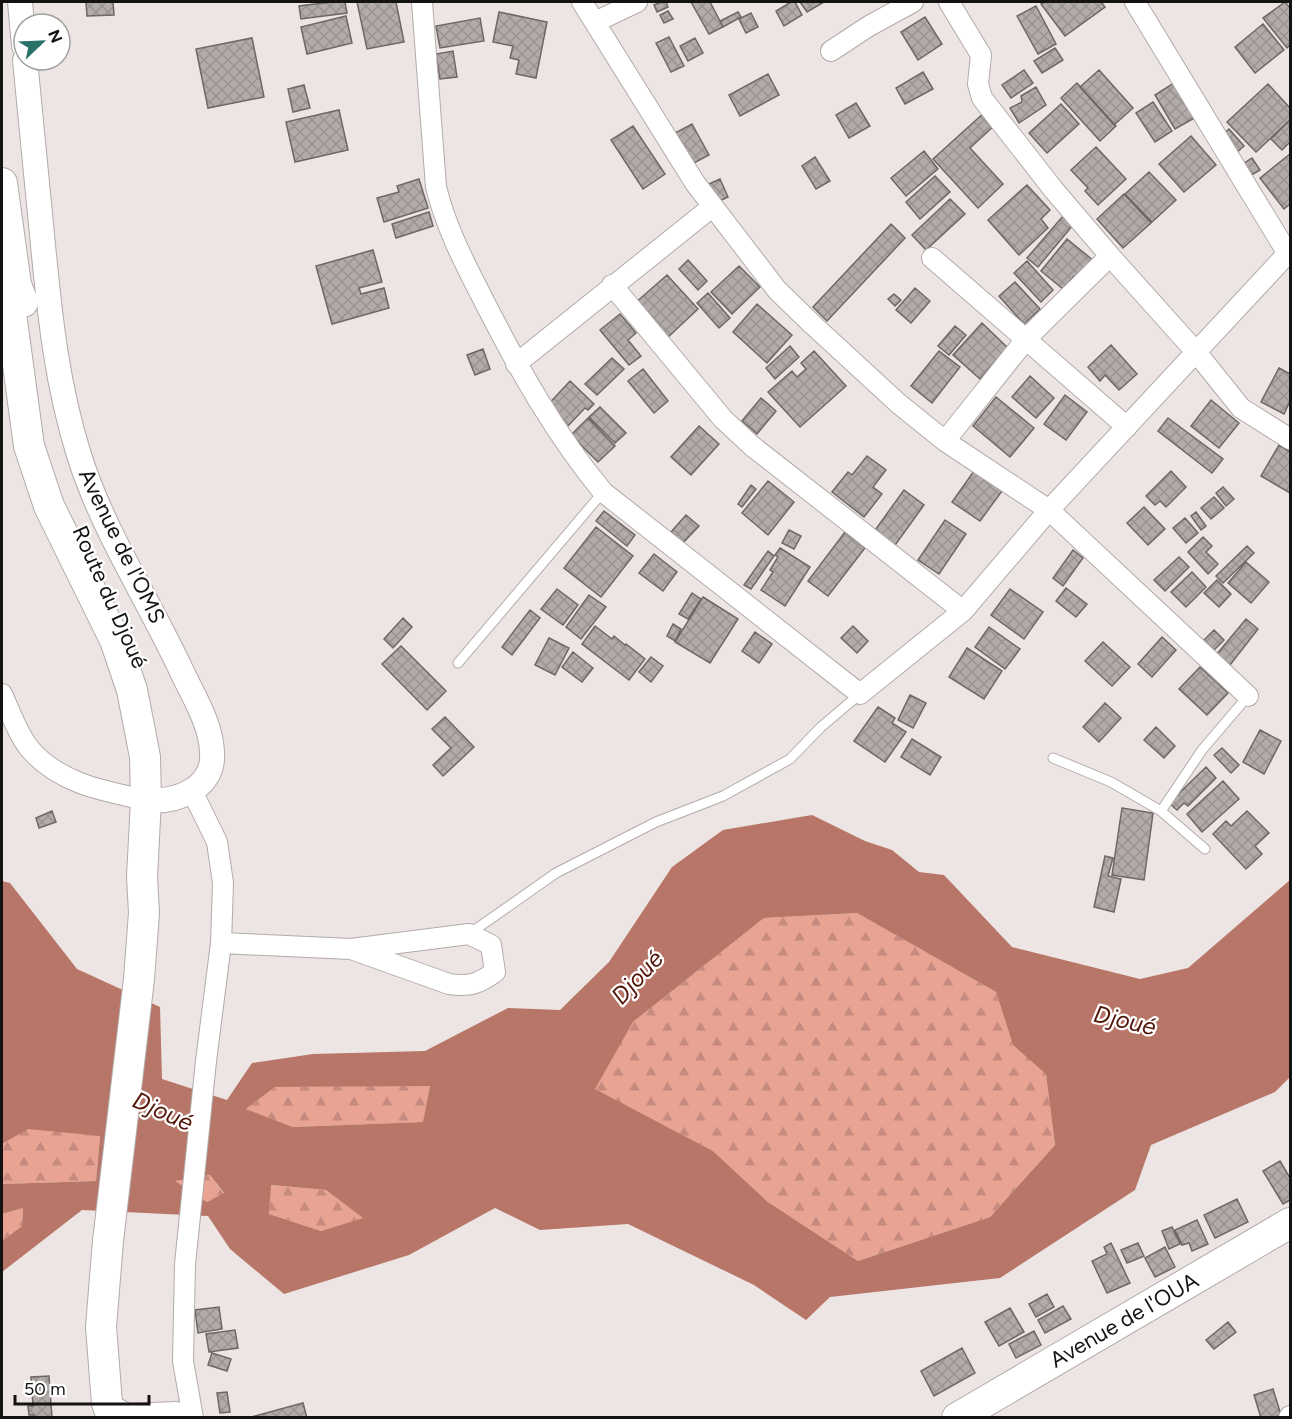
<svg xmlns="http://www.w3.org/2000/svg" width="1292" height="1419" viewBox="0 0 1292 1419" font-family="Figtree,sans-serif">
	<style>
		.forest { fill: url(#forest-firs) }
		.water { fill: #b77667; fill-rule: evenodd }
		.building { fill: url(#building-cross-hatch); stroke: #6d6765; stroke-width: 1.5 }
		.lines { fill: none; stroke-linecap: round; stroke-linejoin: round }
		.service-casing { stroke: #b2abaa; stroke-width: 11 }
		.minor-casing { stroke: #b2abaa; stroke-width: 22 }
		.tertiary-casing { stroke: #b2abaa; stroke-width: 26 }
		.primary-casing { stroke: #b2abaa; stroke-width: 32 }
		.service { stroke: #fff; stroke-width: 9 }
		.minor { stroke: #fff; stroke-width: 20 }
		.tertiary { stroke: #fff; stroke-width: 24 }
		.primary { stroke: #fff; stroke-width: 30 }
		.labels { text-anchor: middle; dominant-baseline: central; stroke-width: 4.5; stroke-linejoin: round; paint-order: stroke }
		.street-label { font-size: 22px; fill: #151312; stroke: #fff }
		.water-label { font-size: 24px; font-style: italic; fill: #531709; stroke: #fff }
	</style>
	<defs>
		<pattern id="forest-firs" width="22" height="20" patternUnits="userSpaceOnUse" patternTransform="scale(1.5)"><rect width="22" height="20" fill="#e8a393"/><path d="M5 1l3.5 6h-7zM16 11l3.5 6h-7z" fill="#c68b7e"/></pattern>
		<pattern id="building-cross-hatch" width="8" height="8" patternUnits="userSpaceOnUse" patternTransform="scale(1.5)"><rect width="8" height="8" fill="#b2aba9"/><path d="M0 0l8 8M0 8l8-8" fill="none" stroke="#989290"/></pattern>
	</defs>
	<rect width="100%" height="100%" fill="#ede5e3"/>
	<path class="forest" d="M857,913L996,992L1013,1045L1046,1073L1055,1145L990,1217L858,1261L768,1202L713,1151L594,1089L633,1022L764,918Z
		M430,1085L424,1122L293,1127L246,1109L275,1087Z
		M28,1128L100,1135L96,1181L2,1184V1144Z
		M210,1175L224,1194L207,1202L174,1181Z
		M270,1185L326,1190L364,1218L321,1231L269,1214Z
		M23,1208L22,1226L2,1241V1214Z"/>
	<path class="water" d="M812,815L865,841L892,850L919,872L944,875L1012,947L1140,979L1188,968L1290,880V1077L1275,1092L1151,1145L1135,1190L1000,1278L830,1297L806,1320L754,1285L628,1224L540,1230L495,1208L409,1255L284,1294L230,1249L208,1216L82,1210L2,1272V1241L22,1226L23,1208L2,1214V1184L96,1181L100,1136L28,1129L2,1144V881L10,883L77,969L160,1007L162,1079L227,1100L252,1063L313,1054L425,1051L508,1008L560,1010L609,962L672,867L723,830ZM857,913L996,992L1013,1045L1046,1074L1055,1145L990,1217L858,1261L768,1202L713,1151L595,1089L633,1022L764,918ZM430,1086L423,1122L293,1127L246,1109L275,1087ZM210,1175L224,1193L207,1202L175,1181ZM271,1185L326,1190L363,1218L321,1231L269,1214Z"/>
	<path class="building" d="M86,2H113L114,15L87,16Z
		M332,2H345L347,13L301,19L299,6Z
		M357,2H396L404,42L367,49Z
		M662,2H666L668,7L657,12L654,5Z
		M691,2H710L723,27L709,34Z
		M791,2H795L802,15L784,26L776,11Z
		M800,2H824L807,12Z
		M1045,2H1101L1105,7L1065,36L1041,4Z
		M1285,2L1290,8V45L1287,48L1263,18Z
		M1036,6L1056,44L1038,54L1017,16Z
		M668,11L673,19L664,23L660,15Z
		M499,12L547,22L536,78L516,74L519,60L510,58L513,46L493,42Z
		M738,12L741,17L723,27L720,21Z
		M751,13L758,27L746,33L739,19Z
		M346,16L352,43L307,54L301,27Z
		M925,17L942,44L918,60L901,32Z
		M480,18L484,41L440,48L436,26Z
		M1263,24L1284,50L1255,73L1235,47Z
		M669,37L684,66L671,72L656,43Z
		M252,38L264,97L208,108L196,49Z
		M695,38L703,53L688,61L680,46Z
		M1055,48L1063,60L1042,73L1034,61Z
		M453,51L457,77L440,79L436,54Z
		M1024,70L1033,83L1011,98L1002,85Z
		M1099,70L1133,108L1114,125L1080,87Z
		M923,72L933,89L905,104L896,88Z
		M768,74L779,95L740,116L729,95Z
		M1177,81L1198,116L1175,129L1155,95Z
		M1077,83L1116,126L1100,141L1061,98Z
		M1268,84L1290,108V120L1256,152L1227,122Z
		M304,85L310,108L293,112L288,89Z
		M1036,87L1046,105L1019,123L1010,108L1022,102L1021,96Z
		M1153,102L1172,131L1155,142L1136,113Z
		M856,103L870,126L849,138L836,115Z
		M1061,104L1079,124L1047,153L1029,133Z
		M339,110L348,150L295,162L286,122Z
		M986,111L997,123L970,148L1003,184L978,208L933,159Z
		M1290,120V142L1282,150L1271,139Z
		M692,124L709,155L692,164L675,133Z
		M633,126L665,174L643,189L611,140Z
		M1229,129L1244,146L1236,153L1222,135Z
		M1191,136L1216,165L1184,192L1159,164Z
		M1096,147L1126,179L1098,205L1085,191L1088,188L1071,170Z
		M924,151L938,169L906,196L891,178Z
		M1290,154V204L1284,209L1260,178Z
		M815,157L830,181L816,189L802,166Z
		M1252,158L1260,170L1250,176L1243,164Z
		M1149,172L1176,200L1152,222L1125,194Z
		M935,176L950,192L920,219L906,202Z
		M419,179L428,208L384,222L377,198L399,192L397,186Z
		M720,179L728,197L717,202L709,184Z
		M1027,185L1050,210L1041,219L1048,228L1019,255L988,220Z
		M1124,194L1151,223L1123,248L1097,219Z
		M950,199L965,214L926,250L912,235Z
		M429,212L433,226L396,238L392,224Z
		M1063,216L1073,225L1038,267L1027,258Z
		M891,224L905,238L827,321L813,307Z
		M1067,239L1094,261L1078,280L1074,276L1063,289L1041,271Z
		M373,250L382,282L359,288L361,294L384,288L389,308L332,324L316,266Z
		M688,260L707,281L698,290L679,269Z
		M1027,261L1053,290L1041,302L1014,273Z
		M739,266L760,287L732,314L711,292Z
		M667,275L698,309L666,339L634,304Z
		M1015,282L1040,309L1024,324L999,296Z
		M915,288L930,301L911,323L896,310Z
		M708,293L730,318L719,328L697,303Z
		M894,294L901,300L895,306L888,299Z
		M757,304L792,335L767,363L733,332Z
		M620,314L636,333L628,340L641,356L629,365L600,330Z
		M982,323L1008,348L980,379L953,355Z
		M955,326L966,335L949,355L938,346Z
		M1111,345L1137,374L1119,390L1105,375L1100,381L1088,367Z
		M790,346L799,357L775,379L766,368Z
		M483,349L490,369L475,375L467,355Z
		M814,351L846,386L800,427L768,392L792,371L797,377L806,369L801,363Z
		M939,351L960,367L932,403L911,386Z
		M612,358L624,369L597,395L585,384Z
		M1279,368L1290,374V401L1284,414L1261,402Z
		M643,369L668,401L654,413L628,381Z
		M1030,376L1054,398L1036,418L1012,397Z
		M570,381L594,404L588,410L585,408L566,428L545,408Z
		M1065,395L1087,412L1066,440L1044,424Z
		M996,397L1034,428L1010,457L973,426Z
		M761,398L776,411L757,434L742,421Z
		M1211,400L1239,423L1219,448L1191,426Z
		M600,407L626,433L615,443L589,417Z
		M588,418L615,446L598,462L571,435Z
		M1168,418L1223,459L1212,473L1158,431Z
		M699,426L719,444L691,475L671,457Z
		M1279,445L1290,452V493L1261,476Z
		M867,456L886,470L873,487L882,494L864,517L832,492L848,472L852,475Z
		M974,471L1002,491L980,521L952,502Z
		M1171,471L1186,487L1166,507L1160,501L1155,505L1146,496Z
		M768,481L794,502L768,535L742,513Z
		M751,485L756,489L742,507L738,504Z
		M1223,487L1234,499L1226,506L1216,493Z
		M904,490L924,505L893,548L873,533Z
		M1214,497L1224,508L1211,519L1201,508Z
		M1144,507L1165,529L1148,545L1127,523Z
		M604,511L635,535L627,546L596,521Z
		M1196,512L1206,526L1201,530L1191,516Z
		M686,515L699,526L683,543L671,532Z
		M1185,518L1198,533L1186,543L1173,528Z
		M945,520L966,534L939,574L918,560Z
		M596,527L633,556L601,597L564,568Z
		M789,530L801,536L794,549L782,543Z
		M845,532L865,548L828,596L808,581Z
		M1203,537L1212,546L1206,552L1218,564L1208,574L1188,552Z
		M1247,546L1254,553L1223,583L1216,576Z
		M780,548L810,567L785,606L761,590L773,572L770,570L778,557L775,555Z
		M1073,550L1083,558L1063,586L1053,578Z
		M768,551L774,556L751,589L744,585Z
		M654,554L677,572L663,591L639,573Z
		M1179,557L1189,567L1165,591L1154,580Z
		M1246,562L1269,582L1251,603L1228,583Z
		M1192,572L1206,587L1186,607L1171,592Z
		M1217,580L1231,594L1219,607L1204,593Z
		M1066,588L1087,604L1076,617L1056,601Z
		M557,589L578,605L563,625L541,609Z
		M1010,589L1043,612L1024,639L991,615Z
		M692,593L701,599L688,619L679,614Z
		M589,595L606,607L581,639L566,627Z
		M703,597L738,619L710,663L675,642Z
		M530,610L540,618L512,655L502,647Z
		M403,618L412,627L393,648L384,639Z
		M1246,619L1258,629L1230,665L1217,654Z
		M673,624L681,629L675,641L667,636Z
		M595,626L612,639L614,636L625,645L626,644L645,659L629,680L582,644Z
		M853,626L868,641L857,653L841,638Z
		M989,627L1020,649L1005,669L975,647Z
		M1214,630L1224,640L1211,653L1201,643Z
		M755,632L772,644L759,663L742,651Z
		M1162,637L1176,650L1152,677L1138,664Z
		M549,638L569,648L555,675L535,665Z
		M1103,642L1130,667L1112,686L1085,661Z
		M401,646L446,691L427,710L382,664Z
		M967,648L1002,671L984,699L949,677Z
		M573,652L593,668L582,682L562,667Z
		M651,657L663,666L651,682L639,672Z
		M1200,667L1228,693L1207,715L1179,689Z
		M910,695L926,703L913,728L898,720Z
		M1105,703L1121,718L1099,742L1083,727Z
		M878,707L895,718L892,723L906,732L885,762L854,741Z
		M445,717L474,747L443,776L433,765L451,748L432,729Z
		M1156,727L1175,746L1164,758L1144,740Z
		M1260,730L1281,741L1264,774L1243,762Z
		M912,739L941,757L930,775L901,757Z
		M1222,748L1239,765L1231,773L1214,755Z
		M1206,767L1216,778L1188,806L1184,803L1177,810L1169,803Z
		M1223,781L1239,799L1202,832L1187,814Z
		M1122,808L1153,813L1144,880L1112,875Z
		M52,811L56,822L39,828L36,818Z
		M1247,811L1269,833L1255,846L1262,854L1246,869L1213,834L1226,821L1231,826Z
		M1105,856L1113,858L1108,876L1121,879L1114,912L1094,907Z
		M1280,1161L1290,1178V1200L1283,1204L1263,1171Z
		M1237,1199L1248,1222L1215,1238L1204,1215Z
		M1197,1220L1208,1244L1192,1251L1189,1243L1182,1245L1175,1230Z
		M1172,1227L1180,1244L1169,1249L1162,1231Z
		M1111,1243L1130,1283L1107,1293L1092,1261L1107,1254L1104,1247Z
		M1138,1243L1144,1256L1127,1263L1121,1250Z
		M1165,1247L1175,1267L1155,1277L1145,1258Z
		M1047,1294L1054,1307L1036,1317L1029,1304Z
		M1063,1306L1071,1319L1045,1333L1038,1320Z
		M219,1307L222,1329L198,1333L195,1310Z
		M1010,1308L1024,1332L999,1346L985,1322Z
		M1228,1322L1236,1332L1214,1349L1206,1340Z
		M235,1330L238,1348L209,1352L206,1334Z
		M1034,1331L1041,1345L1016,1358L1009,1344Z
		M962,1348L975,1373L934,1396L921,1371Z
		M212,1353L231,1359L227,1371L208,1365Z
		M49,1376L52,1418H34V1415H29L28,1406H33L31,1377Z
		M1273,1389L1281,1415L1272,1418H1261L1254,1395Z
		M227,1392L230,1412L220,1413L217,1393Z
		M303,1403L307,1418H251V1417Z"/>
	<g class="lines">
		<defs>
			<path id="service" d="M458,663L603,492
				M1053,758L1111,782L1161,811L1205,849
				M1161,811L1202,750L1248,696
				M469,934L556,873L656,822L723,796L790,759L821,727L860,694"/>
			<path id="minor" d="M422,2L436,187C446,228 465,264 484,301C518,368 555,434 603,492L860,694L963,611L1049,510L1290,251
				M582,2L695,183L777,290L812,324L899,404L945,441L1049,510L1248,696
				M949,2L981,55L978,84L982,98L1053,189L1110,256L1196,352L1241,408L1290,439
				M1135,2L1288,254
				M595,22L637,2
				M831,51L869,26L913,2
				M932,258L1127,427
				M612,285L723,419L752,446L963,611
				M516,364L712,207
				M945,441L1027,338L1110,256
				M2,694C10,711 17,733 29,748C58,783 103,791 146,800
				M192,791L217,842L223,883L221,943L206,1061L185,1264L183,1361L193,1418
				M221,943L351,949L449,984C470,987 478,984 495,972L491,945L469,934L351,949
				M107,1403L128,1414L176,1412L187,1418
				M1289,1418L1290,1416"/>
			<path id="tertiary" d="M20,2L24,46
				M25,60C31,122 37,183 43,245C50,317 57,385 79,455C103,532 150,602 184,676C195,699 211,725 212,752C215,788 177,803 146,800"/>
			<path id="primary" d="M2,183L16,285L23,302
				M16,285L10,306L29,446L49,506L115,640L132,690L145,757L146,800L142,877L144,913L139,979L108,1241L101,1327L107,1403L112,1418
				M957,1418L1290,1223"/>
		</defs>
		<use href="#service" class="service-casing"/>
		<use href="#minor" class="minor-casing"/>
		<use href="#tertiary" class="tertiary-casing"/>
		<use href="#primary" class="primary-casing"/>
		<use href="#service" class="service"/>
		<use href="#minor" class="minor"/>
		<use href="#tertiary" class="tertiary"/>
		<use href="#primary" class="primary"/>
	</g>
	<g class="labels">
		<g class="street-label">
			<text transform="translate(122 546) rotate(64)">Avenue de l'OMS</text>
			<text transform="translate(110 597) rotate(66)">Route du Djoué</text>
			<text transform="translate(1124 1320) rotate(-30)">Avenue de l'OUA</text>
		</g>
		<g class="water-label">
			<text transform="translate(637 977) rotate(-47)">Djoué</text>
			<text transform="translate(1125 1020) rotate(13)">Djoué</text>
			<text transform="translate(163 1111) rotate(24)">Djoué</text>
		</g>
	</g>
	<rect width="1292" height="1419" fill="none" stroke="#151312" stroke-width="6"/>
	<g transform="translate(42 42) rotate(67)"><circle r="28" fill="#ffffff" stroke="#a1a1a0" stroke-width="1.5"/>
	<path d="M0-4.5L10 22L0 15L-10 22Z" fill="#2a7169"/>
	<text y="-9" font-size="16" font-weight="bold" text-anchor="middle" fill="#151312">N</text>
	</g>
	<path d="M15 1395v9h134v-9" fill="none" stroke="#151312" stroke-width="3"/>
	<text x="24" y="1395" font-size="18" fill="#151312" stroke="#ffffff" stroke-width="4.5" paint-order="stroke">50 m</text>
</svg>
